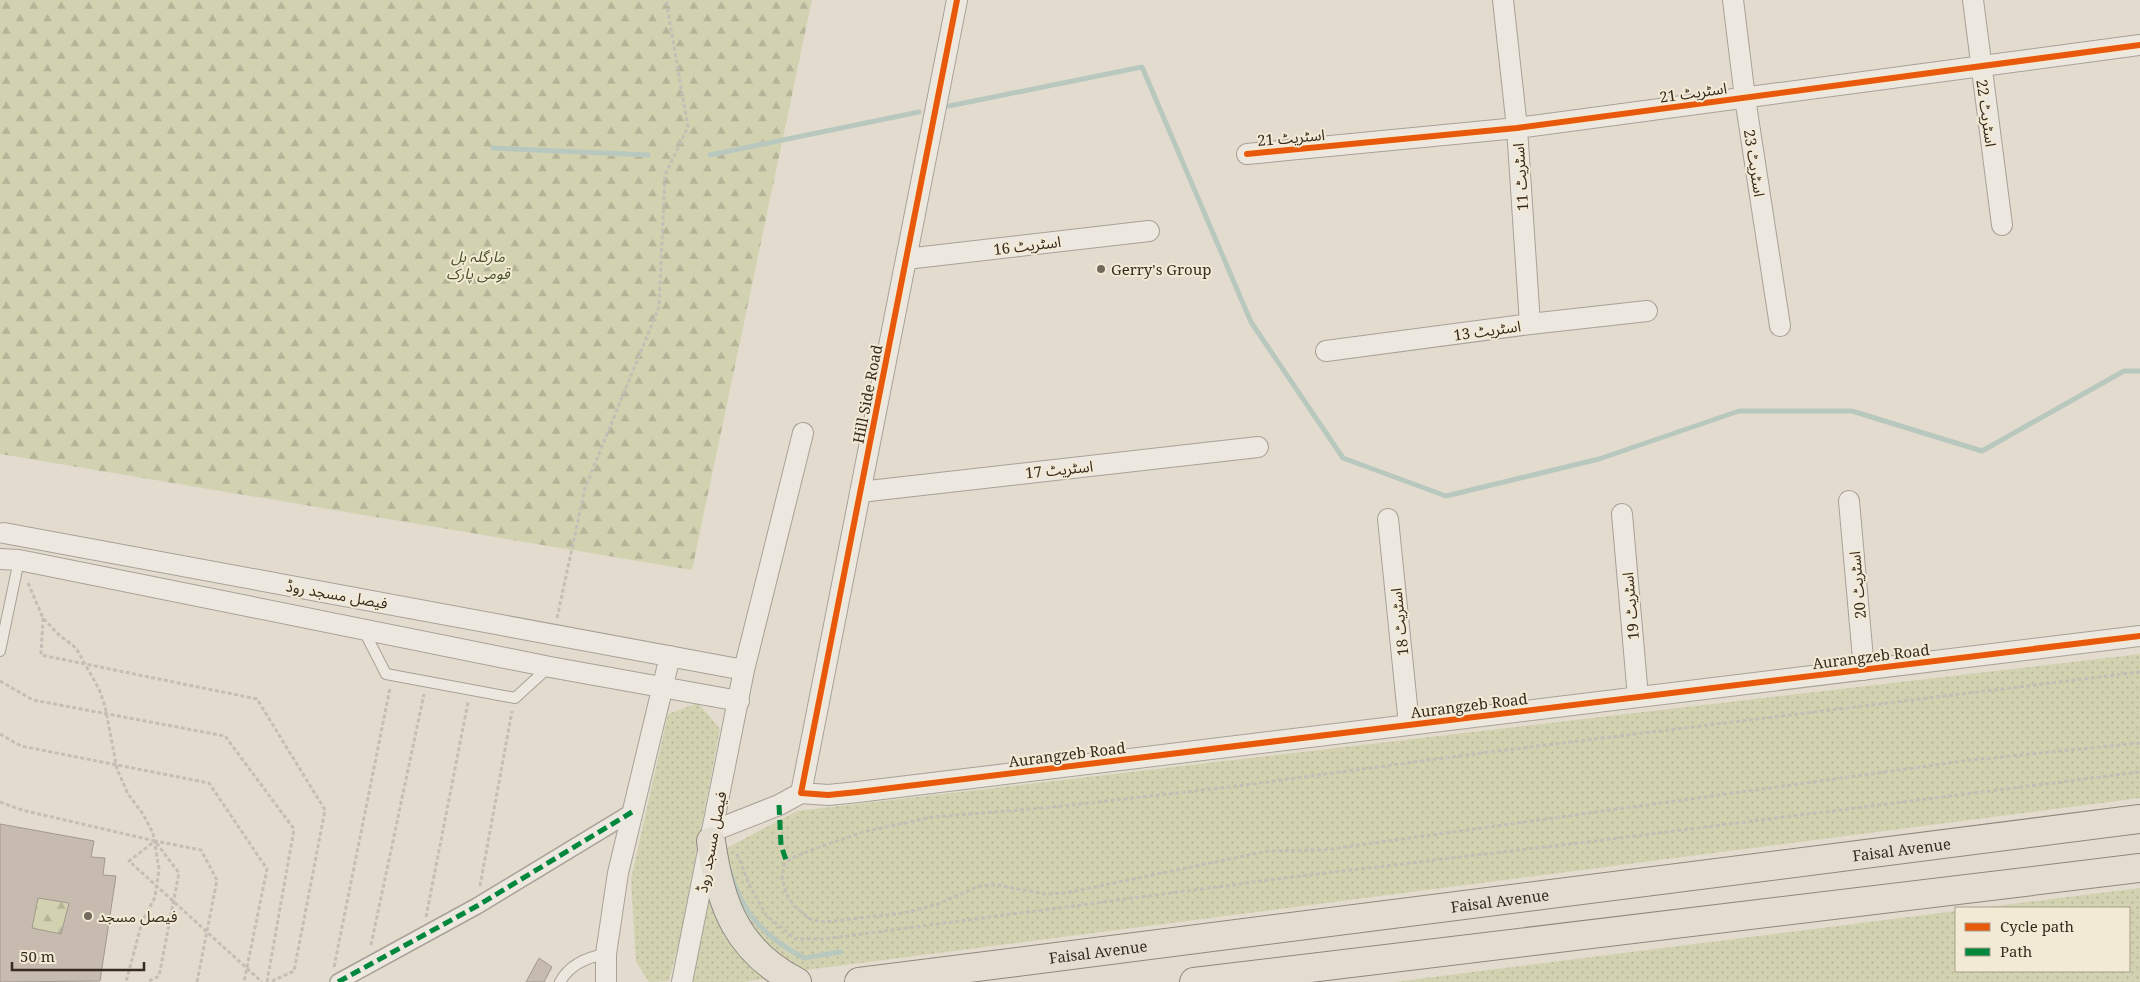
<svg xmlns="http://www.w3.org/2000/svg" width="2140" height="982" viewBox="0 0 2140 982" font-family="'Noto Serif','Noto Sans Arabic',serif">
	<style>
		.grass { fill: url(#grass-dots) }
		.forest { fill: url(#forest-firs) }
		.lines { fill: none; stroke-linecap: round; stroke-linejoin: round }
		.stream { stroke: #b9c8bf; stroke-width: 5 }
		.building { fill: #c7bbaf; stroke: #a3988d; fill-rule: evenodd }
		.service-casing { stroke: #a8a197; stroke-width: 12 }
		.pedestrian-casing { stroke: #a8a197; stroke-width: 18 }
		.minor-casing { stroke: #a8a197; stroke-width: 22 }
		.primary-casing { stroke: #8e877e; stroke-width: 30 }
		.path { stroke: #c4beb6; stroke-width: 3; stroke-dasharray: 4 2.5; stroke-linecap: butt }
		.service { stroke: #ece7df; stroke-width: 10 }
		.pedestrian { stroke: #ece7df; stroke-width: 15 }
		.minor { stroke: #ece7df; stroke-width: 20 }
		.primary { stroke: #e3ddd1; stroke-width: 28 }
		.quiet { stroke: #00873e; stroke-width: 5; stroke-dasharray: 10 5; stroke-linecap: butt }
		.cycleway-casing { stroke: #f3ead5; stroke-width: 9 }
		.cycleway { stroke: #e8590c; stroke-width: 6 }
		.poi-dot { fill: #73685c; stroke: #f3ead5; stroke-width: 2 }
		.labels { text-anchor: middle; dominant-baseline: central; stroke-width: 4; stroke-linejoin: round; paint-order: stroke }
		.street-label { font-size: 15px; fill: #372a1f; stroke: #f3ead5 }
		.park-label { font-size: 15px; font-style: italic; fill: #485227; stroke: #f3ead5 }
		.poi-label { font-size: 15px; fill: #372a1f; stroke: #f3ead5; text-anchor: start }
	</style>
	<defs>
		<pattern id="grass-dots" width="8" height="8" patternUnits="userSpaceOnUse" patternTransform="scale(1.25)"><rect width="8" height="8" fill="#d2d2b1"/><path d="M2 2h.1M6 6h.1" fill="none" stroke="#b5b498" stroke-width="1.8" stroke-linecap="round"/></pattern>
		<pattern id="forest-firs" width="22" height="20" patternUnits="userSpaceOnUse" patternTransform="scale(1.25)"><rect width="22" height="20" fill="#d2d2b1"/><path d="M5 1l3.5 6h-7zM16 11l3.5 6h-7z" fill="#b5b498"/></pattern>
	</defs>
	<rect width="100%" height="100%" fill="#e3dcce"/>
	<path class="grass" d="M2140,654V798L798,971L757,941L735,908L721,851L797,811Z
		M698,703L720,729L681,934L669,981L649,982L636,962L631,879L668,714Z
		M710,888L770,978L743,982H692Z
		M2140,888V982H1394L1956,911V971H2129V908H1980Z"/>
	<path class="forest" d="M0,0H812L692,570L0,454Z
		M38,898L69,903L61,934L32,928Z"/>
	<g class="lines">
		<path class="stream" d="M949,106L1142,67L1251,322L1343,458L1446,496L1599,459L1739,411H1852L1982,451L2124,371H2140
			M493,148L648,155
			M710,155L919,112
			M729,869C742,913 764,937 804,958L840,952"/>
	</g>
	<path class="building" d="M0,824L94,841L91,857L105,858L103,875L116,876L100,981L0,982ZM38,898L69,903L61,934L32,928Z
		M539,958L552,967L544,982H526Z"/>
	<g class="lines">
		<defs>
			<path id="service" d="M363,629L386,674L515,698L549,667
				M0,651L19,560
				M560,982C570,964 587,957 606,954"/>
			<path id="pedestrian" d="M338,982L477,906L632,812"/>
			<path id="minor" d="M1503,0L1517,128L1530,324
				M1733,0L1745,98L1780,326
				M1973,0L2002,225
				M1247,154L1517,128L2140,45
				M906,259L1149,231
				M1326,351L1530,324L1647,311
				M860,492L1258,447
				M1849,501L1864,670
				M1622,514L1638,697
				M1388,519L1409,725
				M4,533L744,670
				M0,559L19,560L550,667L739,701
				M801,793L828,795L858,792L2140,636
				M801,793L957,0
				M713,831L779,805L801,793
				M606,982V954L618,873L670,656
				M682,982L744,670L803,433"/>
			<g id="primary">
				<path d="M711,841C720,905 737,951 797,982"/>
				<path id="s1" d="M859,982L2140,819"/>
				<path d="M1194,982L2140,868"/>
			</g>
		</defs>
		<use href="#service" class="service-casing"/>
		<use href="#pedestrian" class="pedestrian-casing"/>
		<use href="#minor" class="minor-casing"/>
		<use href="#primary" class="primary-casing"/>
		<path class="path" d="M28,583L43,618L58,634L76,648L99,689L105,706L117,769L128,794L143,814L153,833L159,869L155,897L142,922L126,982
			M43,618L41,655L257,699L325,810L294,971L270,982
			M557,618L585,488L659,307L665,175L688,127L666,0
			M2140,672L1481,753L1230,787L1044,808L933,817L863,832L814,849L790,859L784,865L782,877L786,893L794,906L810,919L824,922L904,913L938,904L979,886L997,885L1045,894L1066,893L1268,851L1323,850L1971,760L2140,743
			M0,681L33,700L225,736L294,829L267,982
			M0,734L21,746L209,783L267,869L244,982
			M0,802L22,810L155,841L179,873L159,976L147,982
			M737,854L750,886L766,915L795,939H824L1292,877L1595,841L2140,772
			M480,886L512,711
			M426,917L468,702
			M371,945L424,694
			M334,967L390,688
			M197,982L217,880L201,850L155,841L129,861C173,901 218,942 262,982"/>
		<use href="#service" class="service"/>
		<use href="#pedestrian" class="pedestrian"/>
		<use href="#minor" class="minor"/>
		<use href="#primary" class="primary"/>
		<path class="quiet" d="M779,805L781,845L787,863
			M338,982L477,906L632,812"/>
		<defs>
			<path id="cycleway" d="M957,0L801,793L828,795L858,792L2140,636
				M1247,154L1517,128L2140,45"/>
		</defs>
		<use href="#cycleway" class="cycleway-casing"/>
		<use href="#cycleway" class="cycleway"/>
	</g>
	<g class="poi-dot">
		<circle cx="1101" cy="269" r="5"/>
		<circle cx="88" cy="916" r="5"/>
	</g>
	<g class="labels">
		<g class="street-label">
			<text transform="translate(1693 92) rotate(-8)">اسٹریٹ 21</text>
			<text transform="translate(1987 113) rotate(82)">اسٹریٹ 22</text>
			<text transform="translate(1291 137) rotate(-5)">اسٹریٹ 21</text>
			<text transform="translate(1755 163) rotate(81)">اسٹریٹ 23</text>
			<text transform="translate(1520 177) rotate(-94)">اسٹریٹ 11</text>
			<text transform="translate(1027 245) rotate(-7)">اسٹریٹ 16</text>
			<text transform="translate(1487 330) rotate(-8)">اسٹریٹ 13</text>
			<text transform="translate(867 394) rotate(-79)">Hill Side Road</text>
			<text transform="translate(1059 469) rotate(-6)">اسٹریٹ 17</text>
			<text transform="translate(1857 585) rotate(-95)">اسٹریٹ 20</text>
			<text transform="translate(337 594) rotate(10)">فیصل مسجد روڈ</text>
			<text transform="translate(1630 606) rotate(-95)">اسٹریٹ 19</text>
			<text transform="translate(1399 622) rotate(-96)">اسٹریٹ 18</text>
			<text transform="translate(1871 656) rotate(-7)">Aurangzeb Road</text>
			<text transform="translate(1469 705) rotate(-7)">Aurangzeb Road</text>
			<text transform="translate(1067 754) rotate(-7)">Aurangzeb Road</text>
			<text transform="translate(711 842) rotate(-79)">فیصل مسجد روڈ</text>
			<text stroke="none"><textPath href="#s1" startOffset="1051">Faisal Avenue</textPath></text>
			<text stroke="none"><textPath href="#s1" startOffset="646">Faisal Avenue</textPath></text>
			<text stroke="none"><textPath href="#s1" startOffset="241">Faisal Avenue</textPath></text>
		</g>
		<g class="park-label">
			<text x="478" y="256">مارگلہ ہل<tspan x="478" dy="17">قومی پارک</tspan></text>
		</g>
		<g class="poi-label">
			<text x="1111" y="269">Gerry's Group</text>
			<text x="98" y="916">فیصل مسجد</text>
		</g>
	</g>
	<rect x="1955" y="907" width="175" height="65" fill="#f3ead5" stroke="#a89d8c"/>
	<rect x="1965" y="923" width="25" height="8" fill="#e8590c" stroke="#a89d8c"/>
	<text x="2000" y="932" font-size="15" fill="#372a1f">Cycle path</text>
	<rect x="1965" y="948" width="25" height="8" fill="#00873e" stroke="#a89d8c"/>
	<text x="2000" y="957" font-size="15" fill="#372a1f">Path</text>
	<path d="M12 962v8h132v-8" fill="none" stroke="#372a1f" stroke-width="2.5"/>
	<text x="20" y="962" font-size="15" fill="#372a1f" stroke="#f3ead5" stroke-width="4" paint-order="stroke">50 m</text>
</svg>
